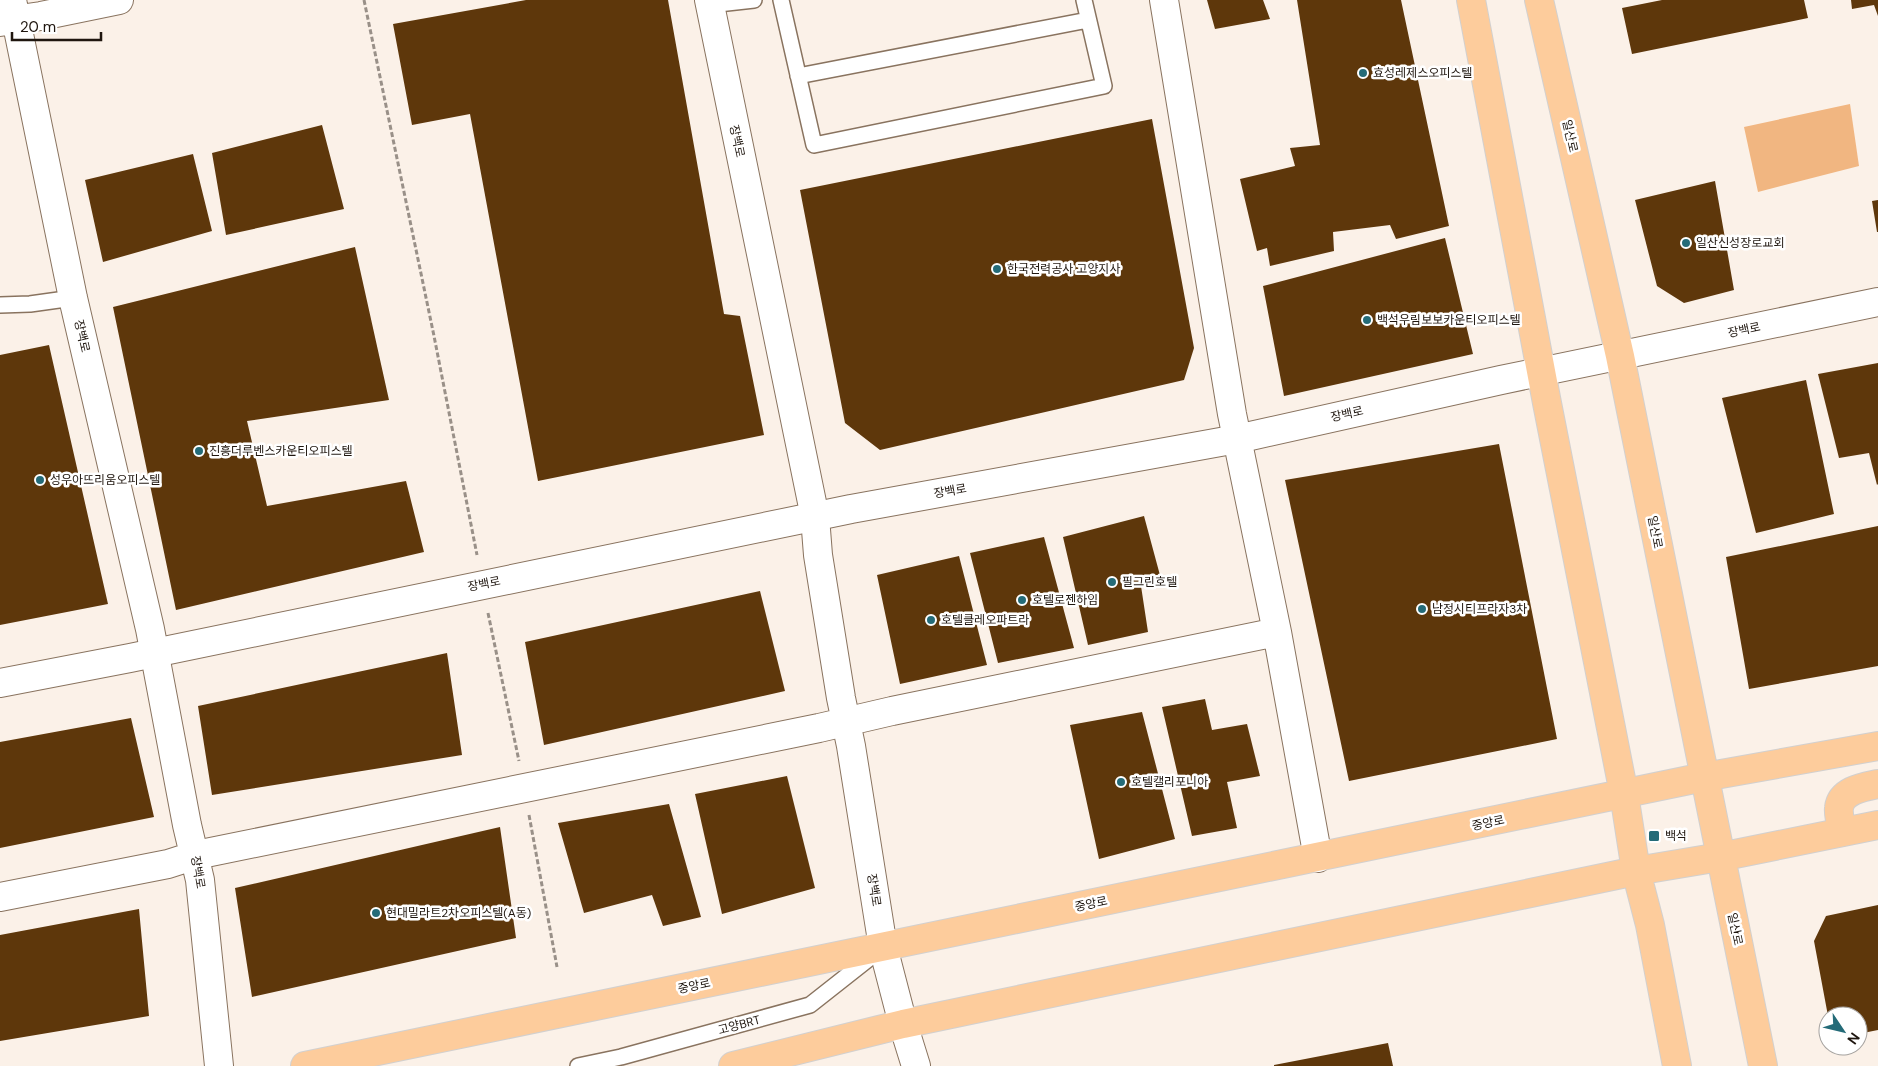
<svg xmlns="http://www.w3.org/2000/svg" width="1878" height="1066" viewBox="0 0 1878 1066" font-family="'DM Sans','Noto Sans KR',sans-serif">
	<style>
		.green { fill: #f1b681 }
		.building { fill: #5e370b }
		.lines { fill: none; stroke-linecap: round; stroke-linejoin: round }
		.service-casing { stroke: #89735f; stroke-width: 18 }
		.minor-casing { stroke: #89735f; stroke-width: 30 }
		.tertiary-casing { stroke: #89735f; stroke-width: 30 }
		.primary-casing { stroke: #d2d0cf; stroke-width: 30 }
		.path { stroke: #999088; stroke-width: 3; stroke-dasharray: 5 2.5; stroke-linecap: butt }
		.service { stroke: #fff; stroke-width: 15 }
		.minor { stroke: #fff; stroke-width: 28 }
		.tertiary { stroke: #fff; stroke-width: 28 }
		.primary { stroke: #fdcc9c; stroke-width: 28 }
		.poi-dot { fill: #246b78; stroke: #fff; stroke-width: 2 }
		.labels { text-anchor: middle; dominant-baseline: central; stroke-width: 5; stroke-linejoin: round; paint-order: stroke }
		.poi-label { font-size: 12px; fill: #1f160f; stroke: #fff; text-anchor: start }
		.street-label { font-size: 12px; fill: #1f160f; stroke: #fff }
	</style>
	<rect width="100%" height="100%" fill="#fbf1e8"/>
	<path class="green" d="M1850,104L1859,166L1758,192L1744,127Z"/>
	<path class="building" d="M526,0H668L724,314L740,316L764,435L538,481L470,114L412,125L393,24Z
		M1207,0H1263L1270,19L1215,29Z
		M1297,0H1401L1449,226L1396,239L1390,225L1333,232L1334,251L1270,266L1267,248L1257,251L1240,179L1295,166L1290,148L1320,145Z
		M1662,0H1804L1808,18L1632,54L1622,8Z
		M1851,0H1878V16L1874,5L1852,9Z
		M1152,119L1194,348L1184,380L880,450L845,423L800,190Z
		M322,125L344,209L226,235L212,153Z
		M193,154L212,231L103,262L85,180Z
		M1715,181L1734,290L1684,303L1657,286L1635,200Z
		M1878,200V232H1877L1872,201Z
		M1445,238L1473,354L1284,396L1263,286Z
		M355,247L389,400L247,421L267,506L406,481L424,552L176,610L113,307Z
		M49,345L108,604L0,625V355Z
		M1878,363V484L1877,485L1869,453L1839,458L1818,374Z
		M1806,380L1834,514L1756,533L1722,398Z
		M1499,444L1557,739L1349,781L1285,480Z
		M1144,516L1161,579L1141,586L1148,632L1088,645L1063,537Z
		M1878,526V666L1749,689L1726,557Z
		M1044,537L1074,648L998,663L970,553Z
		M959,556L987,665L900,684L877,575Z
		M760,591L785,691L544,745L525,642Z
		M447,653L462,755L212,795L198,706Z
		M1205,699L1212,730L1247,724L1260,776L1227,782L1237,828L1192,836L1162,707Z
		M1142,712L1175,839L1099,859L1070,725Z
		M131,718L154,817L0,848V742Z
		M787,776L815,888L722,914L695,794Z
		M669,804L701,917L663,926L652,895L584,913L558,823Z
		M500,827L516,938L252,997L235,888Z
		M1878,905V1030L1858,1034V1016H1828L1814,941L1826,916Z
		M139,909L149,1016L0,1041V935Z
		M1388,1043L1393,1066H1274V1065Z"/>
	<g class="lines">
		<defs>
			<path id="service" d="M781,0L814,145L1104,86L1084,0
				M709,5L754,0
				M798,76L1088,20
				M0,305L30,304L73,298
				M578,1066L621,1057L810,1005L876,953"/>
			<path id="minor" d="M12,0L73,298L150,629L187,825L200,880L219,1066
				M709,0L815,517L818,555L841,698L851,746L883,947L903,1024L916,1066
				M0,22L41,16L119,0
				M1277,632L1318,858
				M0,897L168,864L196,855L819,728L892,711L1277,632L1232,414L1164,0"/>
			<path id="tertiary" d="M0,683L130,658L851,509L1237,439L1501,380L1878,302"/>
			<path id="primary" d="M1471,0L1547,403L1624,794L1636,871L1650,925L1677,1066
				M1539,0L1620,356L1763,1066
				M1843,832C1841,825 1838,815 1839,808C1841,790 1864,787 1878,784
				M305,1066L1704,777L1878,746
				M733,1066L903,1024L1636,871L1720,857L1878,825"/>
		</defs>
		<use href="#service" class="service-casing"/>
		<use href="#minor" class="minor-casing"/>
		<use href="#tertiary" class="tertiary-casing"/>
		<use href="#primary" class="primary-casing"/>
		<path class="path" d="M364,0L434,336L477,555
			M488,613L519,761
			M529,815L557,967"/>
		<use href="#service" class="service"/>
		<use href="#minor" class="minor"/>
		<use href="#tertiary" class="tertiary"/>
		<use href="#primary" class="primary"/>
	</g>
	<g class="poi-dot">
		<circle cx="1363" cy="73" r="5"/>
		<circle cx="1686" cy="243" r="5"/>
		<circle cx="997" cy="269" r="5"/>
		<circle cx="1367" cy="320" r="5"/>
		<circle cx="199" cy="451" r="5"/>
		<circle cx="40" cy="480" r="5"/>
		<circle cx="1112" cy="582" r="5"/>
		<circle cx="1022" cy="600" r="5"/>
		<circle cx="1422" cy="609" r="5"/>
		<circle cx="931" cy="620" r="5"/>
		<circle cx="1121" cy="782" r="5"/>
		<rect x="1648" y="830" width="12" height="12" rx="2.5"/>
		<circle cx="376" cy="913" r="5"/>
	</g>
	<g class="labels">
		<g class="poi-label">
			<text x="1373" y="73">효성레제스오피스텔</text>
			<text x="1696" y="243">일산신성장로교회</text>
			<text x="1007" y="269">한국전력공사 고양지사</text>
			<text x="1377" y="320">백석우림보보카운티오피스텔</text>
			<text x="209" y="451">진흥더루벤스카운티오피스텔</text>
			<text x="50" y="480">성우아뜨리움오피스텔</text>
			<text x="1122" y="582">필그린호텔</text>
			<text x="1032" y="600">호텔로젠하임</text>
			<text x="1432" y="609">남정시티프라자3차</text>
			<text x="941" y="620">호텔클레오파트라</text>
			<text x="1131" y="782">호텔캘리포니아</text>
			<text x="1665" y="836">백석</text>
			<text x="386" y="913">현대밀라트2차오피스텔(A동)</text>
		</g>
		<g class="street-label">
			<text transform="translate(1570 136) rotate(77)">일산로</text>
			<text transform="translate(737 141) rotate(78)">장백로</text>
			<text transform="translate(1744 330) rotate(-12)">장백로</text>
			<text transform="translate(82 336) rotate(77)">장백로</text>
			<text transform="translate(1347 414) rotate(-13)">장백로</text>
			<text transform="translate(950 491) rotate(-10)">장백로</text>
			<text transform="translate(1655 532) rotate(79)">일산로</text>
			<text transform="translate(484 584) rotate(-11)">장백로</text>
			<text transform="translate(1488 823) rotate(-12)">중앙로</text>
			<text transform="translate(198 872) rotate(80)">장백로</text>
			<text transform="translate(874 890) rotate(81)">장백로</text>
			<text transform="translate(1091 904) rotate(-12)">중앙로</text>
			<text transform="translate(1735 929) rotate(78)">일산로</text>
			<text transform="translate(694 986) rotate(-12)">중앙로</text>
			<text transform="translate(739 1025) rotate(-15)">고양BRT</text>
		</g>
	</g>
	<g transform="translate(1843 1031) rotate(125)"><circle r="24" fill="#ffffff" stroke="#a5a29f"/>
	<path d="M0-4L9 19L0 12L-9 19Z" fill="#246b78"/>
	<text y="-8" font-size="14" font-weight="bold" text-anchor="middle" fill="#1f160f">N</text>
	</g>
	<path d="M12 32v8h89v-8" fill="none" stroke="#1f160f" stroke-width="2.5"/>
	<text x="20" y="32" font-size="15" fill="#1f160f" stroke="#ffffff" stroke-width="4" paint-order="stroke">20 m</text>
</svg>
